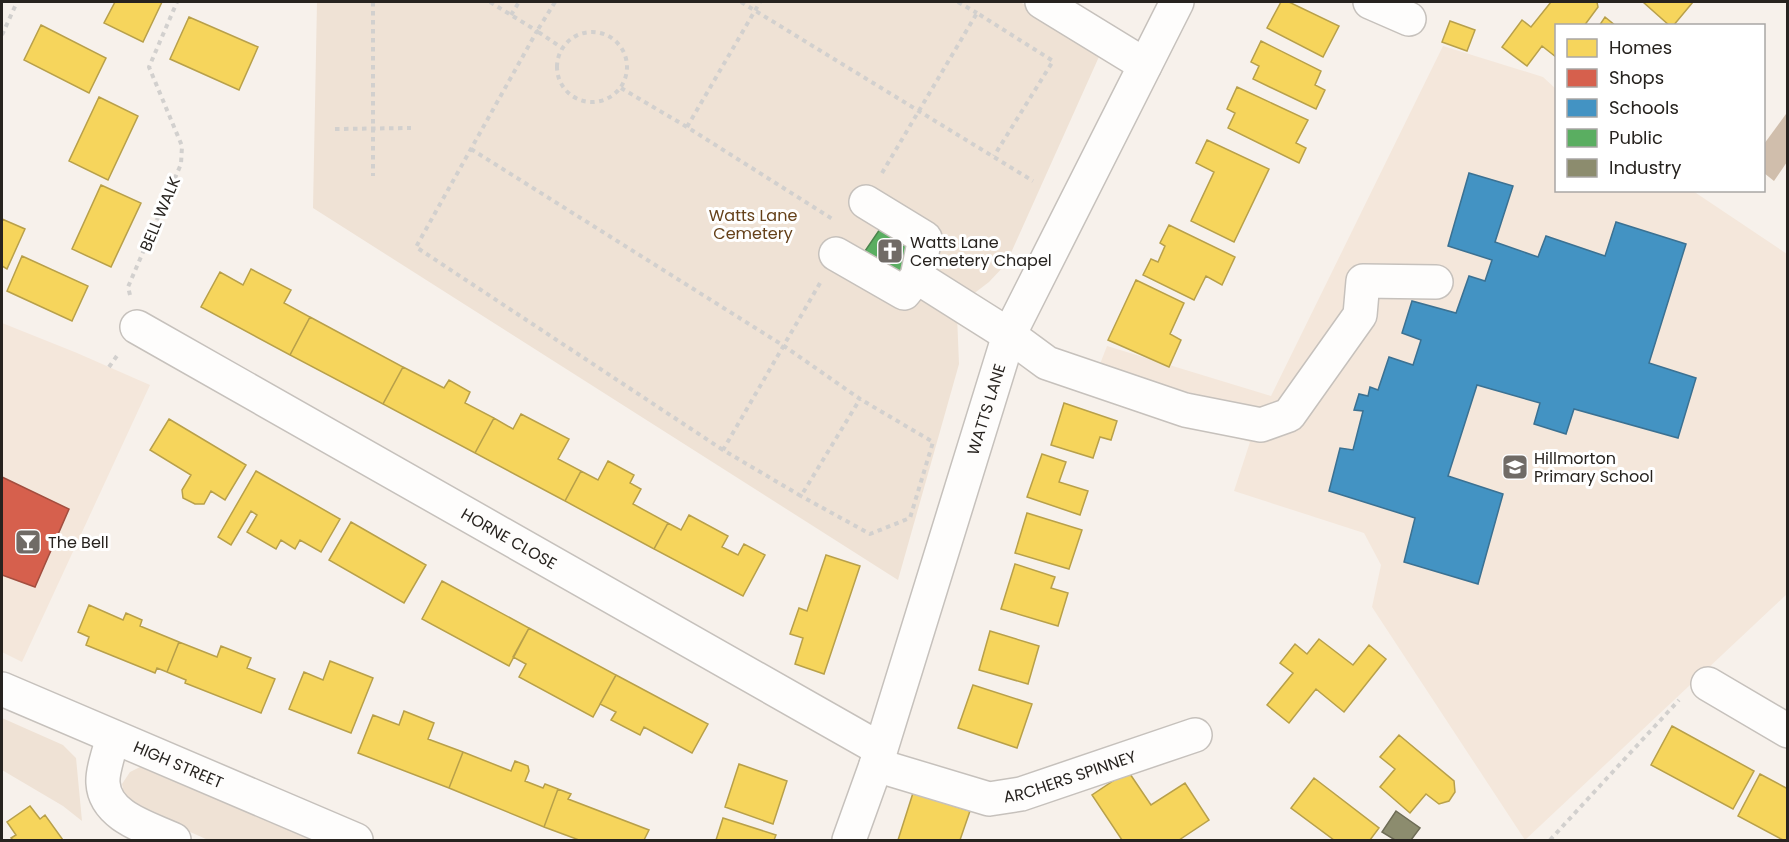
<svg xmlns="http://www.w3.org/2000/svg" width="1789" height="842" viewBox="0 0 1789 842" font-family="Poppins,sans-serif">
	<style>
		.built { fill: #f4e7db }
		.green { fill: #efe2d5 }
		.water { fill: #d0beac }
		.homes { fill: #f6d55c; stroke: #b8a04a; stroke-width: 1.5 }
		.shops { fill: #d6604d; stroke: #a24e3f; stroke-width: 1.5 }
		.schools { fill: #4393c3; stroke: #3b7192; stroke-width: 1.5 }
		.public { fill: #5aae61; stroke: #4b844d; stroke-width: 1.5 }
		.industry { fill: #8c8c6e; stroke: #6e6c56; stroke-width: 1.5 }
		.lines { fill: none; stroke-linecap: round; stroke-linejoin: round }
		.minor-casing { stroke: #c6c1bc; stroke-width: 36 }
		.highway-casing { stroke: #c6c1bc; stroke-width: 36 }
		.path { stroke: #d2d0ce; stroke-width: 4; stroke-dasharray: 4.5 4.5; stroke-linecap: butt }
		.minor { stroke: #fefdfc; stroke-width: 33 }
		.highway { stroke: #fefdfc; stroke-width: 33 }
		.labels { text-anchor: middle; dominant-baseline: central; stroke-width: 6; stroke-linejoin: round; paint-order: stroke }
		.street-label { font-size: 16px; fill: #27231f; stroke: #fff }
		.park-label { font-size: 16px; fill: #65411a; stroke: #fff }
		.poi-label { font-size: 16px; fill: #27231f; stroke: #fff; text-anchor: start }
	</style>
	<rect width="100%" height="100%" fill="#f7f1eb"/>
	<path class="built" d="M1443,46L1543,77L1556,89V190L1693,191L1787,254V594L1525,840L1372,607L1381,565L1364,533L1234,491L1250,442L1088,395L1107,346L1271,396Z
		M2,323L77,353L150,385L22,662L2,652Z"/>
	<path class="green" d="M317,2H1020L1102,50L1006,264L989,282L968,298L957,315L959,364L898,580L313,208Z
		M2,718L63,745L76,758L82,821L63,806L2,770Z
		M140,767L312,840H208L126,803L122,784L130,772Z"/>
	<path class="water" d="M1786,114L1787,162L1774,181L1764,173V144Z"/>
	<path class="homes" d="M115,2H162L143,42L104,23Z
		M1281,2H1289L1339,26L1323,57L1267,28Z
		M1551,2H1597L1598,7L1584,26H1556V57L1542,46L1527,66L1502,47L1522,20L1531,27Z
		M1643,2H1693L1673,26H1670Z
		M189,17L258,47L239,90L170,59Z
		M1605,17L1616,26H1599Z
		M1450,21L1475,30L1467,51L1442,42Z
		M41,25L106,58L89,93L24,60Z
		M1261,41L1321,71L1315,85L1325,90L1316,109L1253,79L1259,66L1251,62Z
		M1237,87L1308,120L1296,143L1306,148L1299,163L1228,128L1235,113L1227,109Z
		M99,97L138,116L108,180L69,161Z
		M1207,140L1269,169L1234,242L1191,221L1214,172L1196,163Z
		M101,185L141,203L111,267L72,249Z
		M2,219L25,229L7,269L2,266Z
		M1169,225L1235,257L1222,285L1206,276L1194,300L1143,275L1151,259L1158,262L1165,246L1160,243Z
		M22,256L88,286L72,321L7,291Z
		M251,269L291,290L284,303L310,317L290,355L201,307L220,272L243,285Z
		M1136,280L1184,303L1170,334L1181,340L1169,367L1108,340Z
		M310,317L403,367L383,404L290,355Z
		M403,367L444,388L449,380L470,392L465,403L494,418L475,453L383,404Z
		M1064,403L1117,421L1111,440L1100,437L1093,458L1051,445Z
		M521,414L569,439L558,459L581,471L565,501L475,453L494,418L513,429Z
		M169,419L246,465L225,500L211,491L204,504H195L183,498L182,490L191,475L150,450Z
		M1042,454L1066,462L1059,482L1088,491L1080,515L1027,497Z
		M608,461L634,475L630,483L641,489L633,504L668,523L654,549L565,501L581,471L598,480Z
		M256,471L340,519L321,552L300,540L295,549L281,540L276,549L247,532L257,515L251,511L231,545L218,537Z
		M1027,513L1082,530L1069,569L1015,553Z
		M689,515L728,536L722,547L738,555L744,544L765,555L743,596L654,549L668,523L681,530Z
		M351,522L426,565L404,603L329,560Z
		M826,555L860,566L824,674L795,664L803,638L790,634L799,608L807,611Z
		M1015,564L1055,577L1051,588L1068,593L1058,626L1001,609Z
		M442,581L529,628L509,666L422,619Z
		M89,605L123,620L126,613L142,620L140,626L179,642L167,672L157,668L155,673L86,645L89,637L78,632Z
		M529,628L616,675L593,717L519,677L526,664L513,657Z
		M990,631L1039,646L1028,684L979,670Z
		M1319,639L1353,665L1369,645L1386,659L1344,712L1316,689L1289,723L1267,705L1293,673L1280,663L1295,644L1307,654Z
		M179,642L217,657L221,646L251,658L247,668L275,679L261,713L185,683L186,680L167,672Z
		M330,661L373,678L351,733L289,709L304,672L323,680Z
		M616,675L708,724L692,753L644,727L640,735L611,720L616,712L600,704Z
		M973,685L1032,704L1017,748L958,728Z
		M404,711L434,723L428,739L463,752L449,788L358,753L373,715L399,725Z
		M1672,726L1754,771L1733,809L1651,765Z
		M1399,735L1454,781L1455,792L1449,801L1439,804L1426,794L1410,813L1380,787L1395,769L1380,757Z
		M463,752L511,771L515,761L528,766L529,771L525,781L543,788L545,784L558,789L544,827L449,788Z
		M739,764L787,781L773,824L725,807Z
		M1128,771L1151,805L1185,783L1209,820L1179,840H1122L1092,795Z
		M1760,774L1788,789V840H1783L1738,816Z
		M1314,778L1379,828L1370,840H1334L1291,808Z
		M558,789L571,794L568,799L649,830L644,840H579L544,827Z
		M913,793L970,811L960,840H898Z
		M30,806L40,819L45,815L63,840H13L11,838L16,835L7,822Z
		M723,818L776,835L774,840H716Z"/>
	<path class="shops" d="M2,477L69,509L35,587L2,575Z"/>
	<path class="schools" d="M1469,173L1513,186L1495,242L1538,257L1546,236L1605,256L1616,222L1686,244L1649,363L1696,378L1678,438L1574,409L1566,434L1534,424L1540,403L1477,385L1448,476L1503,494L1478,584L1404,562L1415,518L1329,491L1340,448L1353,450L1363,411L1354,410L1359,394L1368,396L1370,387L1378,390L1389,357L1413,365L1421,340L1402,333L1412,301L1456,313L1469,276L1485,281L1492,260L1448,246Z"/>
	<path class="public" d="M882,226L917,248L899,276L863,254Z"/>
	<path class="industry" d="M1396,811L1420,828L1411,840H1395L1382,832Z"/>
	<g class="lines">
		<defs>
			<g id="minor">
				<path d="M1042,2L1145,65"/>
				<path d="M1370,2L1409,19"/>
				<path d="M836,254L904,293L917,277L925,238L866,202"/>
				<path d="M917,277L1009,335L1047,363L1185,410L1261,425L1289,415L1360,315L1363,281L1436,282"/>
				<path id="s1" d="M137,327L880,749"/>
				<path d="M1708,684L1788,731"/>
				<path d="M113,737C110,749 102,771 103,783C105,817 149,828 174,840"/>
				<path id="s2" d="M876,765L989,799L1021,794L1195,735"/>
				<path id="s3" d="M849,840L876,765L1009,335L1177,2"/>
			</g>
			<g id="highway">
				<path id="s4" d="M2,689L356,840"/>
			</g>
		</defs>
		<use href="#minor" class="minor-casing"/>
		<use href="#highway" class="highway-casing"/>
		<path class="path" d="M373,2V176
			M490,2L537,31L416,247L723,450
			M555,2L537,31L562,48
			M741,2L1033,181
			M958,2L977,13
			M511,15L519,2
			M557 67a35 35 0 1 1 70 0a35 35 0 1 1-70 0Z
			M2,35L17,2
			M621,88L687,127L834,220
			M687,127L760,2
			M335,129L411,128
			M471,149L784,346L860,399L933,442L910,518L870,534L801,496
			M882,173L977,13L1053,61L994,156
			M820,283L723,450L801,496L860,399
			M130,295L128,287L181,164L182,146L149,67L177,2
			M109,367L119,353
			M1550,840L1679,700"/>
		<use href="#minor" class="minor"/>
		<use href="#highway" class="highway"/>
	</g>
	<defs>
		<symbol id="church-square" viewBox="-11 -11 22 22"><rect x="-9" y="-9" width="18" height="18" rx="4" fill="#706b66" stroke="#fff"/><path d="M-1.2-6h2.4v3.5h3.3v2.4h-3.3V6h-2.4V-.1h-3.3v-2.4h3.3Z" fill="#fff"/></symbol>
		<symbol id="school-square" viewBox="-11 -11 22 22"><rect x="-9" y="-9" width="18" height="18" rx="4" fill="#706b66" stroke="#fff"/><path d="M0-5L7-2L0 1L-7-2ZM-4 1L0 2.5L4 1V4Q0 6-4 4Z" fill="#fff"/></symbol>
		<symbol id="bar-square" viewBox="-11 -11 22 22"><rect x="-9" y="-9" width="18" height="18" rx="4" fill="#706b66" stroke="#fff"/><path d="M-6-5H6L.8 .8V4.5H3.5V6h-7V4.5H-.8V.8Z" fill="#fff"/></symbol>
	</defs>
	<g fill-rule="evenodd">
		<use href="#church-square" x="875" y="236" width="30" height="30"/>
		<use href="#school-square" x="1500" y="452" width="30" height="30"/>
		<use href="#bar-square" x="13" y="527" width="30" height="30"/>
	</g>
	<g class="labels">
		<g class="street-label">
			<text transform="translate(160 214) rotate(-67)">BELL WALK</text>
			<text stroke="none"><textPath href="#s3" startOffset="452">WATTS LANE</textPath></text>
			<text stroke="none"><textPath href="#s1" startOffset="428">HORNE CLOSE</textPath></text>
			<text stroke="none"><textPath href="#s4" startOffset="192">HIGH STREET</textPath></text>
			<text stroke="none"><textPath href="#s2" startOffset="202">ARCHERS SPINNEY</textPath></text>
		</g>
		<g class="park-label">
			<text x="753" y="215">Watts Lane<tspan x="753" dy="18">Cemetery</tspan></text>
		</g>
		<g class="poi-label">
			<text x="910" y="242">Watts Lane<tspan x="910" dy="18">Cemetery Chapel</tspan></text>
			<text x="1534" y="458">Hillmorton<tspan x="1534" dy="18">Primary School</tspan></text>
			<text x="48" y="542">The Bell</text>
		</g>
	</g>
	<rect width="1789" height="842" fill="none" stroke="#27231f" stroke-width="6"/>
	<rect x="1555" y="24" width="210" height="168" fill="#ffffff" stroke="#a9a7a5" stroke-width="1.5"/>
	<rect x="1567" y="39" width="30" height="18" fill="#f6d55c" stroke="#a9a7a5" stroke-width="1.5"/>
	<text x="1609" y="54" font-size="18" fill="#27231f">Homes</text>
	<rect x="1567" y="69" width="30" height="18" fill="#d6604d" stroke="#a9a7a5" stroke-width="1.5"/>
	<text x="1609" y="84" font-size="18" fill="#27231f">Shops</text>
	<rect x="1567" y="99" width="30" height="18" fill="#4393c3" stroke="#a9a7a5" stroke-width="1.5"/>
	<text x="1609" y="114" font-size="18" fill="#27231f">Schools</text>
	<rect x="1567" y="129" width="30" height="18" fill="#5aae61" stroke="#a9a7a5" stroke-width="1.5"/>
	<text x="1609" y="144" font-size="18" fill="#27231f">Public</text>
	<rect x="1567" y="159" width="30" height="18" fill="#8c8c6e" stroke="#a9a7a5" stroke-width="1.5"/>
	<text x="1609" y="174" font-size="18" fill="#27231f">Industry</text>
</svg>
